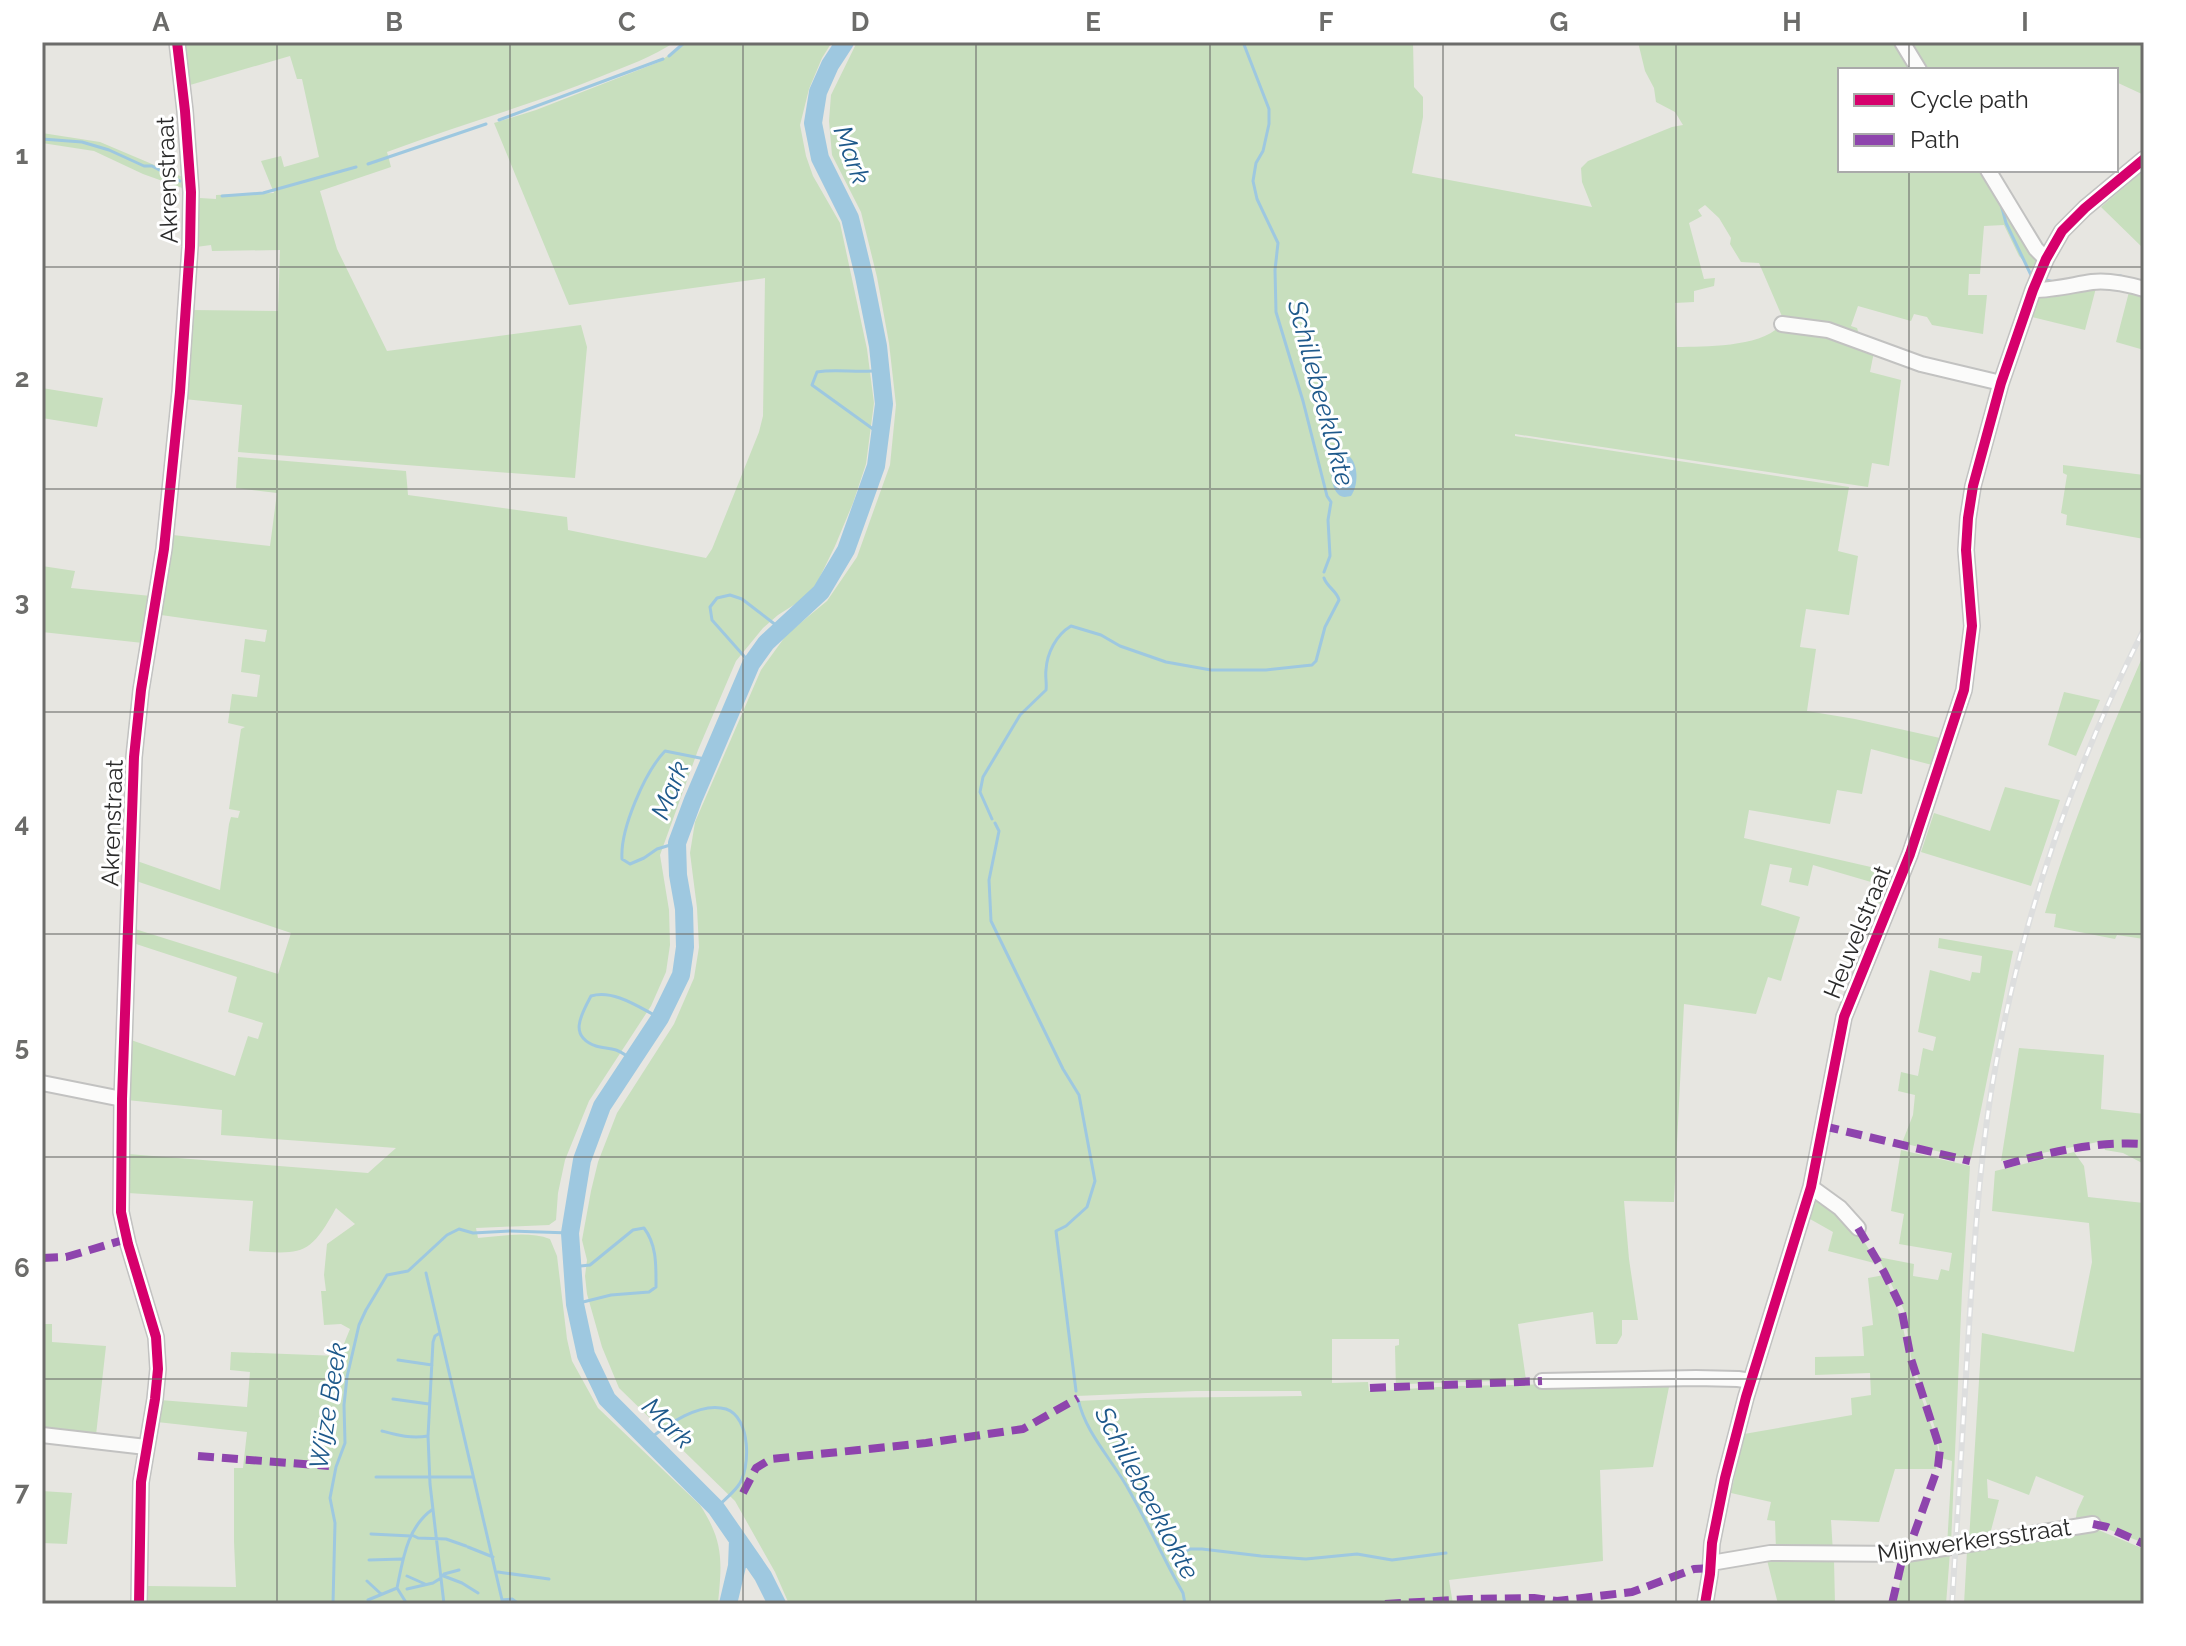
<svg xmlns="http://www.w3.org/2000/svg" width="2186" height="1646" viewBox="0 0 2186 1646" font-family="Raleway,sans-serif">
	<style>
		.green { fill: #c8dfbe; fill-rule: evenodd }
		.water { fill: #9ec8e0 }
		.lines { fill: none; stroke-linecap: round; stroke-linejoin: round }
		.stream { stroke: #9ec8e0; stroke-width: 3 }
		.river { stroke: #9ec8e0; stroke-width: 18 }
		.minor-casing { stroke: #c2c2c1; stroke-width: 18 }
		.minor { stroke: #fbfbfa; stroke-width: 14 }
		.rail-casing { stroke: #dddede; stroke-width: 6 }
		.rail { stroke: #fff; stroke-width: 3; stroke-dasharray: 9; stroke-linecap: butt }
		.quiet { stroke: #8e44ad; stroke-width: 8; stroke-dasharray: 16 8; stroke-linecap: butt }
		.cycleway-casing { stroke: #fff; stroke-width: 15 }
		.cycleway { stroke: #d6006c; stroke-width: 10 }
		.grid { fill: none; stroke: #6c6c6a; stroke-width: 2; stroke-opacity: 0.55 }
		.labels { text-anchor: middle; dominant-baseline: central; stroke-width: 6; stroke-linejoin: round; paint-order: stroke }
		.street-label { font-size: 24px; fill: #2a2a2a; stroke: #fff }
		.water-label { font-size: 26px; font-style: italic; fill: #1e598b; stroke: #fff }
		.neatline { fill: none; stroke: #6c6c6a; stroke-width: 3 }
		.grid-label { font-size: 26px; text-anchor: middle; font-weight: bold; fill: #6c6c6a }
	</style>
	<rect width="100%" height="100%" fill="#e7e6e1"/>
	<path class="green" d="M185,42H675C652,57 627,66 602,76C532,105 458,125 387,152L391,167L320,191L337,249L387,351L581,325L587,347L575,478L238,452L242,405L184,399L190,310L278,311L280,250L212,251L211,245L196,247L198,202L200,198L216,199V195L274,193L261,161L281,156L284,167L319,157L302,79H297L290,56L190,85Z
		M687,42H832L822,58L809,89L800,125L806,156L813,176L840,223L867,349L874,403L866,464L853,503L835,546L816,585L800,601L778,615L763,628L736,661L698,750L660,855L669,910L670,945L666,972L651,1006L589,1101L565,1160L558,1193L556,1220L549,1225L476,1228L478,1238C500,1236 529,1231 550,1239L557,1256L567,1339L572,1361L598,1408L700,1505C724,1542 722,1561 718,1604H146L147,1586L236,1587L234,1542V1468H243L247,1432L157,1422L160,1400L247,1407L250,1372L230,1370L231,1352L339,1356L350,1329L341,1324L324,1325L321,1291H326L324,1275L327,1244L355,1224L336,1208C309,1257 302,1254 249,1251L253,1201L128,1193V1154L368,1173L396,1148L221,1135L222,1110L127,1100L131,1040L235,1076L248,1036L258,1039L263,1023L228,1012L237,977L133,943L135,929L278,974L291,933L136,881L137,861L220,890L229,824L231,817L238,818L240,811L229,809L241,729L245,727L228,723L232,694L257,697L260,675L241,672L245,639L265,642L267,630L161,615L173,535L270,546L277,493L236,488L238,457L406,471L408,495L567,517L568,530L706,558L712,549L759,432L763,416L765,278L569,305L494,123L536,110L659,62Z
		M857,42H1413L1414,87L1423,97V117L1412,173L1592,207L1582,182L1581,168L1588,161L1672,127L1683,125L1675,112L1656,102L1654,88L1645,71L1638,42H1895L1912,70H1840V170H1979L2037,260L2031,269L2019,256L2004,225L1984,226L1980,274H1969L1968,295H1987L1983,334L1932,325L1927,317L1914,314L1911,321L1858,306L1851,326L1857,328L1860,337L1876,342L1870,372L1901,380L1889,466L1872,463L1868,487L1515,434V436L1849,487L1838,551L1858,556L1849,615L1806,609L1800,647L1816,649L1807,711L1855,719L1940,738L1932,765L1871,749L1862,794L1837,790L1830,824L1749,810L1744,838L1897,873L1885,905L1871,901L1875,888L1871,882L1813,865L1808,886L1789,882L1792,868L1770,864L1761,905L1800,917L1781,981L1768,977L1756,1014L1684,1004L1674,1202L1624,1201L1629,1259L1638,1320H1622V1335L1617,1344H1596L1593,1312L1518,1324L1526,1380L1405,1384L1406,1389L1454,1386L1670,1382L1653,1467L1600,1470L1603,1561L1449,1580L1453,1604H789L775,1572L735,1501L619,1388L602,1347L587,1294L585,1276L587,1260L582,1240L591,1191L598,1162L617,1113L674,1024L694,978L699,947L697,908L690,853L695,822L761,670L787,634L827,601L857,557L890,465L896,405L889,343L877,277L861,212L832,155L829,121L831,95ZM1705,205L1719,218L1731,238L1730,244L1741,262L1759,263L1784,321C1766,348 1706,346 1677,347L1675,303L1694,302V291L1714,286L1715,278L1704,279L1689,223L1702,216L1698,210ZM1332,1339H1399V1345L1395,1346L1396,1390L1369,1391L1368,1382L1332,1383ZM1195,1391H1301L1302,1396L1145,1398L1077,1401L1076,1396Z
		M1908,42H2136L2144,45V95L2116,82V70H1926Z
		M42,133L100,142L185,178V189L143,174L94,151L42,143Z
		M2144,170V249L2101,207Z
		M2097,284L2085,330L2032,317L2037,299L2043,296Z
		M2130,288L2144,292V350L2116,342Z
		M42,388L103,398L97,427L42,418Z
		M2063,465L2144,475V539L2066,525L2067,515L2061,513L2067,475L2063,473Z
		M42,566L75,571L71,588L151,596L143,643L42,632Z
		M2142,658L2144,659V939L2117,935L2115,939L2054,927L2056,914L2045,913C2071,825 2106,741 2142,658Z
		M2064,692L2100,700L2076,756L2048,745Z
		M2005,787L2060,800L2031,886L1921,852L1934,813L1990,831Z
		M1939,938L2013,951L1971,1159L1902,1143L1913,1115L1915,1095L1898,1091L1901,1072L1918,1076L1923,1048L1933,1051L1936,1037L1918,1032L1930,970L1970,981L1972,972L1980,973L1982,956L1938,948Z
		M2019,1048L2104,1055L2101,1109L2144,1114V1164L2123,1153L2105,1150L2103,1141L2001,1161Z
		M1901,1150L1970,1166L1962,1291L1951,1544L1947,1546L1952,1461L1941,1458L1936,1431L1911,1357L1904,1310L1878,1257L1914,1264L1913,1276L1938,1280L1941,1269L1949,1271L1952,1253L1899,1244L1904,1214L1891,1211Z
		M2074,1152L2084,1166L2088,1197L2144,1203V1543L2092,1523L2075,1524L2077,1511L2084,1496L2036,1476L2029,1495L1987,1479L1988,1498L1999,1500L1989,1538L1969,1540L1982,1333L2074,1352L2092,1262L2089,1223L1992,1211L1995,1171Z
		M1817,1196L1857,1230L1878,1264L1828,1251L1833,1232L1810,1219Z
		M1884,1275L1900,1314L1913,1373L1937,1442L1939,1458L1936,1469H1895L1879,1522L1831,1520L1833,1553L1776,1549L1775,1521L1767,1520L1771,1502L1731,1493L1744,1434L1852,1415L1851,1398L1871,1395L1870,1373L1815,1375V1357L1864,1356L1862,1327L1873,1325L1868,1278Z
		M42,1324H52V1342L106,1346L96,1435L42,1430Z
		M42,1491L72,1493L67,1544L42,1543Z
		M2096,1529L2144,1549V1604H1964L1967,1551Z
		M1950,1552L1946,1604H1895L1905,1559Z
		M1766,1556L1834,1560L1835,1604H1778Z"/>
	<path class="water" d="M1341,452C1359,455 1360,484 1351,496C1346,497 1342,498 1338,494C1330,486 1330,463 1333,454Z"/>
	<g class="lines">
		<path class="stream" d="M1243,42L1269,109V124L1263,151L1256,163L1253,181L1257,199L1278,243L1275,270L1276,312L1303,401L1327,496L1331,502L1328,520L1330,556L1324,572
			M1895,42L1902,56
			M669,56L685,42
			M499,120L663,59
			M42,139L82,142L109,150L144,166H152L180,181
			M368,164L486,124
			M222,196L263,193L356,167
			M2001,204L2006,223L2031,275
			M2101,275L2121,276
			M2046,280L2054,282
			M881,432L873,429L812,385L817,372C838,368 859,374 881,370
			M751,664L712,620L710,607L717,598L730,595L742,599L781,629
			M992,819L980,792L983,777L1020,715L1046,690C1047,683 1045,677 1046,670C1047,653 1056,635 1071,626L1101,635L1120,646L1166,662L1211,670H1266L1312,665L1316,661L1325,627L1339,600C1337,591 1327,587 1324,578
			M995,823L999,831L989,880L991,921L1063,1069L1079,1095L1095,1181L1087,1207L1066,1226L1056,1231L1076,1391
			M677,843L657,849L644,858L630,864L622,859C620,829 645,772 665,751L710,760
			M633,1060C628,1057 622,1052 616,1050C609,1048 602,1048 596,1046C568,1036 581,1015 591,996C614,989 640,1008 660,1018
			M571,1267L590,1265L633,1230L644,1228C657,1245 656,1266 656,1287L649,1292L611,1295L575,1304
			M426,1273L503,1604
			M440,1333L435,1336L433,1342L428,1436L430,1484L444,1604
			M398,1360L432,1365
			M393,1399L429,1404
			M1078,1399C1086,1435 1113,1460 1130,1492C1149,1525 1164,1560 1183,1593L1185,1604
			M382,1431C397,1435 411,1439 428,1436
			M648,1440C667,1425 700,1401 726,1409C751,1417 751,1469 738,1486C732,1494 723,1501 716,1508
			M376,1477H472
			M371,1534L411,1536
			M414,1536L418,1538L446,1539L466,1546
			M468,1547L493,1557
			M1178,1554L1190,1549H1202L1261,1556L1306,1559L1357,1554L1392,1560L1446,1553
			M369,1560L402,1559
			M498,1572L549,1579
			M444,1574L459,1570
			M441,1575L462,1583L478,1593
			M407,1576L425,1584
			M367,1581L381,1594
			M407,1589L433,1583L441,1578
			M368,1600L397,1588
			M502,1600L512,1599L519,1604
			M333,1604L335,1523L330,1498L336,1467L345,1443L344,1405L347,1377L359,1325L366,1310L387,1275L408,1271L447,1235L459,1229L473,1233L510,1231L570,1233
			M407,1604L397,1588C403,1559 407,1527 433,1509"/>
		<path class="river" d="M728,1604L737,1566L738,1540
			M777,1604L763,1576L716,1508L607,1399L586,1355L575,1304L570,1233L582,1160L602,1106L660,1018L681,975L685,947L684,909L678,875L677,843L693,800L751,664L766,643L781,629L821,592L846,550L876,466L884,404L878,346L864,276L850,218L820,158L813,123L818,92L830,65L845,42"/>
		<defs>
			<path id="minor" d="M1902,42L1919,70
				M1988,170L2036,249L2046,259
				M2033,290C2053,290 2072,285 2092,282C2109,280 2127,284 2144,289
				M1782,324L1828,330L1921,364L2001,383
				M42,1083L122,1099
				M1811,1187L1840,1208L1858,1228
				M1542,1381L1696,1378L1738,1379L1751,1381
				M42,1435L146,1447
				M1711,1563L1770,1553L1907,1554L2093,1524
				M139,1604L141,1482L155,1399L158,1369L156,1337L128,1244L121,1212L122,1099L134,757L141,690L164,549L180,392L190,247L191,192L185,111L177,42
				M1705,1604L1710,1574L1712,1543L1725,1478L1746,1397L1811,1187L1844,1017L1910,854L1964,690L1972,626L1966,550L1968,518L1973,486L2001,383L2033,290L2046,259L2062,231L2085,208L2144,159"/>
		</defs>
		<use href="#minor" class="minor-casing"/>
		<use href="#minor" class="minor"/>
		<defs>
			<path id="rail" d="M1952,1604C1958,1511 1963,1419 1969,1327C1974,1248 1979,1170 1991,1092C2018,930 2070,775 2144,629"/>
		</defs>
		<use href="#rail" class="rail-casing"/>
		<use href="#rail" class="rail"/>
		<path class="quiet" d="M1823,1126L1970,1161
			M2004,1165C2050,1152 2096,1141 2144,1144
			M1858,1228L1884,1272L1901,1307L1911,1359L1940,1449L1938,1467L1908,1551L1903,1556L1892,1604
			M42,1258L66,1257L127,1239
			M1370,1388L1542,1381
			M198,1456L329,1466
			M743,1493L756,1468L771,1459L926,1443L1023,1429L1078,1398
			M2093,1524L2107,1527L2144,1544
			M1385,1604L1471,1599L1534,1598L1557,1601L1632,1592L1694,1569L1711,1568"/>
		<defs>
			<path id="cycleway" d="M139,1604L141,1482L155,1399L158,1369L156,1337L128,1244L121,1212L122,1099L134,757L141,690L164,549L180,392L190,247L191,192L185,111L177,42
				M1705,1604L1710,1574L1712,1543L1725,1478L1746,1397L1811,1187L1844,1017L1910,854L1964,690L1972,626L1966,550L1968,518L1973,486L2001,383L2033,290L2046,259L2062,231L2085,208L2144,159"/>
		</defs>
		<use href="#cycleway" class="cycleway-casing"/>
		<use href="#cycleway" class="cycleway"/>
	</g>
	<path class="grid" d="M277,42V1604M510,42V1604M743,42V1604M976,42V1604M1210,42V1604M1443,42V1604M1676,42V1604M1909,42V70M1909,170V1604M42,267H2144M42,489H2144M42,712H2144M42,934H2144M42,1157H2144M42,1379H2144"/>
	<g class="labels">
		<g class="street-label">
			<text transform="translate(167 180) rotate(-92)">Akrenstraat</text>
			<text transform="translate(112 823) rotate(-88)">Akrenstraat</text>
			<text transform="translate(1857 932) rotate(-68)">Heuvelstraat</text>
			<text transform="translate(1974 1540) rotate(-8)">Mijnwerkersstraat</text>
		</g>
		<g class="water-label">
			<text transform="translate(852 155) rotate(70)">Mark</text>
			<text transform="translate(1321 393) rotate(75)">Schillebeeklokte</text>
			<text transform="translate(670 790) rotate(-68)">Mark</text>
			<text transform="translate(328 1406) rotate(-81)">Wijze Beek</text>
			<text transform="translate(668 1423) rotate(45)">Mark</text>
			<text transform="translate(1147 1493) rotate(62)">Schillebeeklokte</text>
		</g>
	</g>
	<rect width="2186" height="1646" fill="none" stroke="#ffffff" stroke-width="88"/>
	<rect x="1838" y="68" width="280" height="104" fill="#ffffff" stroke="#aaaaaa" stroke-width="2"/>
	<rect x="1854" y="94" width="40" height="12" fill="#d6006c" stroke="#aaaaaa" stroke-width="2"/>
	<text x="1910" y="108" font-size="24" fill="#2a2a2a">Cycle path</text>
	<rect x="1854" y="134" width="40" height="12" fill="#8e44ad" stroke="#aaaaaa" stroke-width="2"/>
	<text x="1910" y="148" font-size="24" fill="#2a2a2a">Path</text>
	<rect x="44" y="44" width="2098" height="1558" class="neatline"/>
	<g class="grid-label">
		<text x="161" y="31">A</text>
		<text x="394" y="31">B</text>
		<text x="627" y="31">C</text>
		<text x="860" y="31">D</text>
		<text x="1093" y="31">E</text>
		<text x="1326" y="31">F</text>
		<text x="1559" y="31">G</text>
		<text x="1792" y="31">H</text>
		<text x="2025" y="31">I</text>
		<text x="22" y="164">1</text>
		<text x="22" y="387">2</text>
		<text x="22" y="610">3</text>
		<text x="22" y="832">4</text>
		<text x="22" y="1055">5</text>
		<text x="22" y="1277">6</text>
		<text x="22" y="1500">7</text>
	</g>
</svg>
